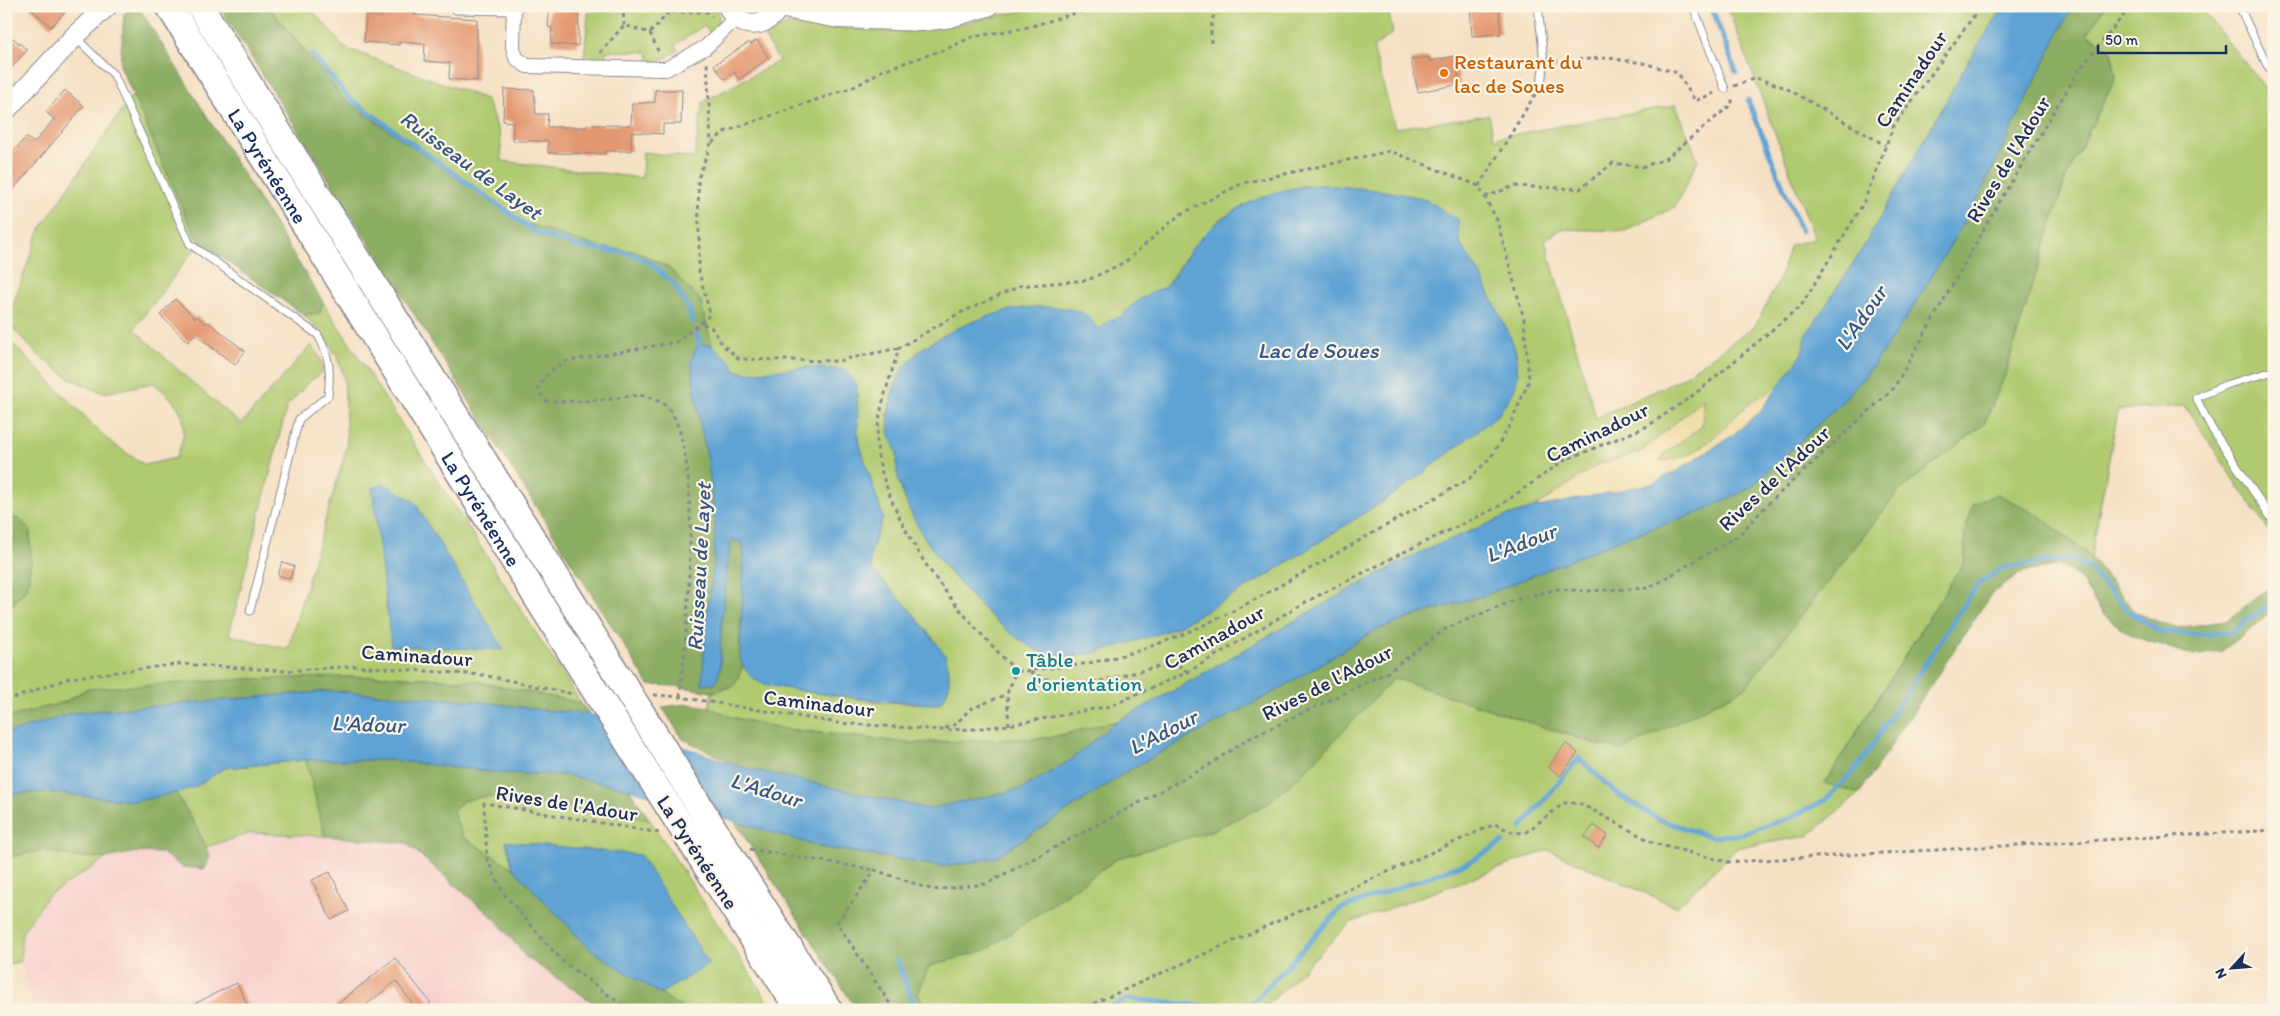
<svg xmlns="http://www.w3.org/2000/svg" width="2280" height="1016" viewBox="0 0 2280 1016" font-family="Itim,sans-serif">
	<style>
		.built { fill: #f7d0cc }
		.green { fill: #b0ca6f; stroke: #667c66; fill-rule: evenodd }
		.forest { fill: #8cae62; stroke: #546e60 }
		.sand { fill: #eeda9e; stroke: #84847e }
		.water { fill: #5fa3d4; stroke: #3d6999 }
		.lines { fill: none; stroke-linecap: round; stroke-linejoin: round }
		.stream { stroke: #5fa3d4; stroke-width: 5 }
		.building { fill: #e39770 }
		.lane-casing { stroke: #888890; stroke-width: 9 }
		.street-casing { stroke: #888890; stroke-width: 16 }
		.secondary-casing { stroke: #888890; stroke-width: 22 }
		.highway-casing { stroke: #888890; stroke-width: 29 }
		.path { stroke: #888890; stroke-width: 3; stroke-dasharray: 4 4; stroke-linecap: butt }
		.lane { stroke: #fff; stroke-width: 7 }
		.street { stroke: #fff; stroke-width: 14 }
		.secondary { stroke: #fff; stroke-width: 20 }
		.highway { stroke: #fff; stroke-width: 26 }
		.highway-bridge-casing { stroke: #888890; stroke-width: 29; stroke-linecap: butt }
		.highway-bridge { stroke: #fff; stroke-width: 26 }
		.food-dot { fill: #e8710a; stroke: #fcf5e5; stroke-width: 2 }
		.culture-dot { fill: #0f9aa8; stroke: #fcf5e5; stroke-width: 2 }
		.labels { text-anchor: middle; dominant-baseline: central; stroke-width: 4.5; stroke-linejoin: round; paint-order: stroke }
		.food-label { font-size: 21px; fill: #c56008; stroke: #fcf5e5; text-anchor: start }
		.street-label { font-size: 21px; fill: #1b2f5e; stroke: #fcf5e5 }
		.culture-label { font-size: 21px; fill: #0d838f; stroke: #fcf5e5; text-anchor: start }
		.water-label { font-size: 22px; font-style: italic; fill: #335887; stroke: #fcf5e5 }
	</style>
	<rect width="100%" height="100%" fill="#fcf5e5"/>
	<filter id="ink" filterUnits="userSpaceOnUse"><feTurbulence type="fractalNoise" baseFrequency=".02" numOctaves="2"/><feDisplacementMap in="SourceGraphic" scale="10" xChannelSelector="R" yChannelSelector="G"/><feConvolveMatrix kernelMatrix="1 2 1 2 8 2 1 2 1" color-interpolation-filters="sRGB"/></filter>
	<filter id="wash" filterUnits="userSpaceOnUse"><feTurbulence type="fractalNoise" baseFrequency=".0096" numOctaves="4" result="noise"/><feDisplacementMap in="SourceGraphic" scale="20" xChannelSelector="R" yChannelSelector="G"/><feGaussianBlur stdDeviation="1.12" result="paint"/><feColorMatrix in="noise" values="0 0 0 0 0 0 0 0 0 0 0 0 0 0 0 0 0 1.4 0 .05"/><feComposite in="paint" operator="in"/></filter>
	<g filter="url(#wash)">
		<rect width="100%" height="100%" fill="#f5e0c3"/>
		<path class="built" d="M251,833L325,836L406,843L497,921L526,957L604,1010H36L31,1002L20,961L22,933L47,896L107,858L135,852L162,853L182,866L210,856L206,847Z"/>
		<path class="green" d="M268,6H309L345,48L486,99L500,135L502,161L642,178L643,152L694,158L703,102L779,61L764,36L788,24L899,32L953,25L1046,6H1387L1393,33L1373,48L1395,128L1489,115L1494,138L1676,105L1698,160L1675,207L1625,231L1561,229L1545,240L1596,418L1679,380L1755,326L1779,280L1790,245L1815,239L1727,6H2005L1975,50L1860,253L1807,334L1801,356L1781,385L1746,406L1714,440L1678,460L1660,461L1665,453L1702,426L1703,399L1641,452L1597,465L1534,508L1504,517L1423,551L1345,592L1164,696L1117,721L1049,738L909,743L785,729L731,717L709,707L712,692L734,686L743,666L759,682L797,690L880,702L937,704C944,700 946,694 949,686L937,643L911,611L872,569L870,559L871,551L883,518L858,439L857,385L809,367L748,373L735,370L732,363L712,345L700,300L636,251L598,247L517,220L345,100ZM1325,185C1352,188 1410,191 1432,203C1442,209 1448,216 1458,219L1459,241L1481,276L1511,338L1516,353L1518,376L1499,414L1418,477L1385,500L1258,581L1184,623L1165,632L1120,645L1076,656H1055L1023,641L995,619L948,571L922,534L897,472L898,456L890,437L888,415L900,374L917,353L922,348L970,323L1012,310L1090,319L1097,328H1101L1109,320L1121,317L1153,292L1165,287L1185,258L1219,220L1245,205L1279,192L1302,186Z
			M589,6H714L718,9L719,21L711,33L703,26L675,45L678,50L663,60L649,61L648,52L606,51L605,59L584,58Z
			M2105,6H2199L2274,99V539L2185,406L2118,410L2091,557L2037,514L1965,533V560L1825,782L1859,794L1808,836L1737,848L1677,907L1548,850L1350,923L1263,1010H926L918,994L929,966L986,950L1118,858L1211,831L1302,774L1394,678L1599,745L1745,688L1898,492L1984,424L2004,377L2065,180L2116,77L2111,50L2087,34Z
			M133,94L187,219L200,242L134,329L186,377L241,424L311,345L320,358L323,372L309,382L287,406L229,635L288,649L347,446L344,377L337,357L327,340L304,315L319,313L323,302L581,703L474,681L387,676L86,689L65,702L6,718V613L28,586L20,519L6,517V337L110,442L145,465L176,458C192,420 183,408 154,383L104,393L89,387L69,378L38,355L7,322L39,231Z
			M306,760L325,836L251,833L206,847L197,828L176,793L197,786L224,768Z
			M486,796L650,820L769,1003L757,1010H686L660,994L709,964L506,841L513,868L463,837L453,812L463,801Z
			M42,850L75,857L107,858L47,896L22,933L20,961L6,966V858Z"/>
		<path class="forest" d="M133,6H138L323,302L320,313L304,315L200,242L187,219L120,65L124,14Z
			M219,6H268L345,100L517,220L598,247L636,251L669,268L700,300L712,345L698,344L691,360L698,412L708,461L715,524L714,561L707,615L702,684L720,670L721,628L730,543L733,540L741,542C748,557 740,617 740,638C739,645 743,664 742,668C740,674 736,680 734,686L712,692L676,686L649,685Z
			M2074,6H2105L2087,34L2111,50L2116,77L2065,180L2004,377L1984,424L1898,492L1745,688L1623,750L1599,745L1394,678L1302,774L1267,804L1211,831L1118,858L986,950L929,966L918,994L926,1010H857L733,819L820,847L940,866H952L996,857L1134,767L1278,690L1374,631L1418,615L1488,594L1621,539L1698,513L1750,488L1841,403L1866,375L1907,317L1976,202L2065,20Z
			M1997,494L2037,514L2091,557L2136,613L2175,628L2226,621L2274,584V610L2222,651L2194,656L2130,635L2102,613L2079,577L2060,565L2023,572L1991,594L1859,794L1825,783L1965,560V533L1972,505Z
			M6,517L20,519L30,529L31,559L28,586L6,613Z
			M387,676L474,681L581,703L590,714L543,710L465,700L330,691L73,713L6,734V718L65,702L86,689L245,679Z
			M688,704L709,707L731,717L785,729L909,743L1049,738L1117,721L1071,760L1022,789L928,809L741,767L683,739L662,707Z
			M306,760H391L500,773L565,775L629,789L650,820L486,796L463,801L453,812L463,837L513,868L590,949L686,1010H604L526,957L497,921L406,843L325,836Z
			M46,792L136,801L176,793L197,828L210,856L205,869L182,867L162,853L135,852L107,858L75,857L42,850L6,858V794Z"/>
		<path class="sand" d="M1781,385L1759,413L1733,435L1677,471L1651,485L1534,508L1597,465L1641,452L1703,399L1702,426L1665,453L1660,461C1701,458 1717,433 1744,408C1755,399 1769,392 1781,385Z"/>
		<path class="water" d="M2005,6H2074L2065,20L1976,202L1907,317L1866,375L1841,403L1750,488L1698,513L1621,539L1488,594L1418,615L1374,631L1278,690L1134,767L996,857L952,866H940L820,847L629,789L565,775L500,773L391,760H306L224,768L197,786L176,793L136,801L46,792L6,794V734L73,713L330,691L465,700L543,710L590,714L741,767L928,809L1022,789L1071,760L1117,721L1164,696L1345,592L1423,551L1504,517L1534,508L1651,484L1677,471L1733,435L1759,413L1801,356L1807,334L1860,253L1975,50Z
			M1325,185C1352,188 1410,191 1432,203C1442,209 1448,216 1458,219L1459,241L1481,276L1511,338L1516,353L1518,376L1514,391L1499,414L1418,477L1385,500L1258,581L1177,627L1165,632C1135,640 1084,661 1054,656C1008,648 931,557 912,515C906,502 899,486 897,472C896,466 898,459 897,453C896,447 891,442 890,435C886,416 890,391 901,373C920,340 970,321 1006,311C1025,306 1066,304 1085,314C1090,317 1092,323 1097,328H1101L1109,320L1121,317C1128,306 1143,297 1154,291C1157,290 1162,289 1165,287C1173,280 1186,256 1194,246C1226,207 1275,186 1325,185Z
			M698,344L712,345L732,363L735,371L748,373L809,367L845,370L857,385L858,439L883,518L871,551L870,559L872,569L911,611L945,655L949,669V686L943,701L937,704C892,702 849,698 804,691C790,689 772,687 759,682C750,678 743,667 740,659L744,548L741,542L733,540L730,543L721,628L720,670L715,684H702L707,615L714,561L715,525L708,461L698,412L691,360Z
			M384,484L414,501L504,650L391,646L372,488Z
			M506,841L640,855L709,964L660,994L590,949L513,868Z"/>
		<g class="lines">
			<path class="stream" d="M1711,6L1736,72
				M313,55L349,98L537,233L576,246L628,253L649,262L674,284L688,307L693,322
				M1748,100L1801,231
				M697,333L700,349
				M1521,828L1579,758L1616,793L1660,820L1711,837L1740,834L1789,818L1824,801L1858,767L1977,585L2002,568L2070,558L2090,569L2127,610L2159,631L2196,635L2231,632L2274,601
				M897,960L916,1010
				M1104,1010L1128,999L1246,1010L1340,909L1469,862L1503,842"/>
		</g>
		<g id="blocks">
			<path class="building" d="M28,6H70L51,27Z
				M383,6H415L414,15L477,19V81L449,79L450,63L424,61L425,44L399,42V45L364,42L366,15L382,16Z
				M550,6H577V10L579,11L578,46L551,44L552,28L548,27Z
				M1470,6H1499L1501,34L1472,36Z
				M13,38L27,50L6,74V46Z
				M757,40L769,58L739,79L734,72L724,79L714,65L749,42L751,44Z
				M1455,56L1460,84L1418,92L1411,60L1429,57L1430,61Z
				M504,89L534,90L536,114H548L547,127H587V125H631L632,104L655,102V90H682L681,124H663V134L631,132V151H605V154L548,153V141H513V122L503,121Z
				M65,90L84,106L6,198V177L15,166L7,159L26,137L34,143L54,119L46,112Z
				M175,299L195,318L197,316L206,324L208,322L245,351L235,365L195,334L188,342L160,315Z
				M282,562L294,566L290,579L278,575Z
				M1566,743L1578,753L1560,776L1548,767Z
				M1594,825L1608,835L1598,848L1584,837Z
				M330,872L349,911L331,920L312,880Z
				M395,958L431,1003L421,1010H417L396,981L360,1010H330Z
				M237,983L250,1010H182L226,988Z"/>
		</g>
	</g>
	<g filter="url(#ink)">
		<use href="#blocks" fill-opacity="0" stroke="#888890" stroke-width="1"/>
		<g class="lines">
			<defs>
				<path id="lane" d="M456,6V10L514,11
					M1538,6L1544,62L1541,83
					M1693,6L1725,89
					M2239,6L2267,65L2274,73
					M75,37L114,75L190,244L318,335C330,358 331,371 328,396L299,419L250,611
					M2274,371L2225,385L2196,398L2212,429L2274,522"/>
				<path id="street" d="M514,6L513,47L516,58L527,66L666,69L706,47L736,18"/>
				<path id="secondary" d="M728,6C738,30 768,29 779,6
					M779,7L838,18L923,21L951,17L988,6
					M6,110L75,36L107,6"/>
				<g id="highway">
					<path id="s1" d="M169,6L587,678"/>
					<path d="M200,6L620,679"/>
					<path d="M738,868L829,1010"/>
					<path d="M714,878L799,1010"/>
				</g>
			</defs>
			<use href="#lane" class="lane-casing"/>
			<use href="#street" class="street-casing"/>
			<use href="#secondary" class="secondary-casing"/>
			<use href="#highway" class="highway-casing"/>
			<path class="path" d="M623,6L624,25
				M664,6L669,12
				M650,33L660,55
				M1211,43V27L1216,6
				M600,53L624,25L650,33L669,12H707L712,16
				M1554,61L1608,58L1643,63L1678,73L1695,101L1714,93
				M1734,86L1756,78L1786,88L1885,145
				M712,143L724,132L856,86L883,70L946,49L972,37L1029,27L1099,6
				M1479,186L1536,93
				M1485,197L1514,186L1580,189L1613,163L1642,167L1665,159L1732,104V97
				M703,324L711,327L723,345L739,359L837,361L899,348
				M1030,672C1080,699 1125,670 1176,664L1188,672
				M654,695L680,697L838,723L941,730L973,729L1009,725L1110,706L1188,672L1300,605L1404,552L1498,507L1563,461L1648,426L1696,393L1801,306L1863,204L1893,127L1981,6
				M680,697C685,645 708,432 662,403C658,401 650,397 645,396C635,394 621,398 611,399C589,401 568,402 546,401L538,391C543,375 552,369 567,361L677,342C688,330 701,326 710,314L699,272V232L698,179L711,143L707,63
				M6,701L69,678L180,664L286,671L354,666L483,675L573,694
				M1009,725L1007,694L1016,671C965,618 922,571 893,503C885,485 878,464 877,444C877,411 890,379 899,348L956,315L1020,286L1088,280L1125,262L1179,215L1243,183L1390,151L1479,186L1497,220L1524,319L1529,381L1509,427L1491,457L1469,479C1419,507 1369,535 1320,563C1234,612 1149,661 1049,668C1038,669 1027,672 1016,671
				M945,728L956,724L970,709L1007,694
				M750,849L875,870
				M629,1010L562,961L503,893L487,859L484,803L660,833
				M894,1010L837,923L875,870L933,890L986,884L1206,767L1248,739L1388,672L1447,628L1515,600L1558,589L1585,591L1649,588L1739,535L1770,502L1894,388L1998,204L2079,70L2131,6
				M1079,1010L1495,824L1512,832L1525,833L1564,803H1579L1656,844L1728,862L2274,830"/>
			<use href="#lane" class="lane"/>
			<use href="#street" class="street"/>
			<use href="#secondary" class="secondary"/>
			<use href="#highway" class="highway"/>
			<defs>
				<path id="highway-bridge" d="M587,678L714,878
					M620,679L738,868"/>
			</defs>
			<use href="#highway-bridge" class="highway-bridge-casing"/>
			<use href="#highway-bridge" class="highway-bridge"/>
		</g>
	</g>
	<circle class="food-dot" cx="1444" cy="73" r="5"/>
	<circle class="culture-dot" cx="1016" cy="671" r="5"/>
	<g class="labels">
		<g class="food-label">
			<text x="1454" y="61">Restaurant du<tspan x="1454" dy="24">lac de Soues</tspan></text>
		</g>
		<g class="street-label">
			<text transform="translate(1911 79) rotate(-56)">Caminadour</text>
			<text transform="translate(2008 159) rotate(-59)">Rives de l'Adour</text>
			<text stroke="none"><textPath href="#s1" startOffset="188">La Pyrénéenne</textPath></text>
			<text transform="translate(1597 432) rotate(-26)">Caminadour</text>
			<text transform="translate(1774 478) rotate(-43)">Rives de l'Adour</text>
			<text stroke="none"><textPath href="#s1" startOffset="592">La Pyrénéenne</textPath></text>
			<text transform="translate(1214 637) rotate(-29)">Caminadour</text>
			<text transform="translate(417 655) rotate(4)">Caminadour</text>
			<text transform="translate(1327 682) rotate(-27)">Rives de l'Adour</text>
			<text transform="translate(819 703) rotate(7)">Caminadour</text>
			<text transform="translate(567 803) rotate(9)">Rives de l'Adour</text>
			<text transform="translate(698 852) rotate(57)">La Pyrénéenne</text>
		</g>
		<g class="culture-label">
			<text x="1026" y="659">Tâble<tspan x="1026" dy="24">d'orientation</tspan></text>
		</g>
		<g class="water-label">
			<text transform="translate(471 165) rotate(36)">Ruisseau de Layet</text>
			<text transform="translate(1861 318) rotate(-55)">L'Adour</text>
			<text x="1318" y="350">Lac de Soues</text>
			<text transform="translate(1521 543) rotate(-21)">L'Adour</text>
			<text transform="translate(699 567) rotate(-87)">Ruisseau de Layet</text>
			<text transform="translate(368 724) rotate(2)">L'Adour</text>
			<text transform="translate(1163 732) rotate(-27)">L'Adour</text>
			<text transform="translate(766 790) rotate(17)">L'Adour</text>
		</g>
	</g>
	<rect width="2280" height="1016" fill="none" stroke="#fcf5e5" stroke-width="25"/>
	<g transform="translate(2232 968) rotate(244)" stroke="#fcf5e5" stroke-width="4" paint-order="stroke">
	<path d="M0-4L9 19L0 12L-9 19Z" fill="#1b2f5e"/>
	<text y="-8" font-size="14" font-weight="bold" text-anchor="middle" fill="#1b2f5e">N</text>
	</g>
	<path d="M2098 45v8h128v-8" fill="none" stroke="#1b2f5e" stroke-width="2.5"/>
	<text x="2105" y="45" font-size="15" fill="#1b2f5e" stroke="#fcf5e5" stroke-width="4" paint-order="stroke">50 m</text>
</svg>
